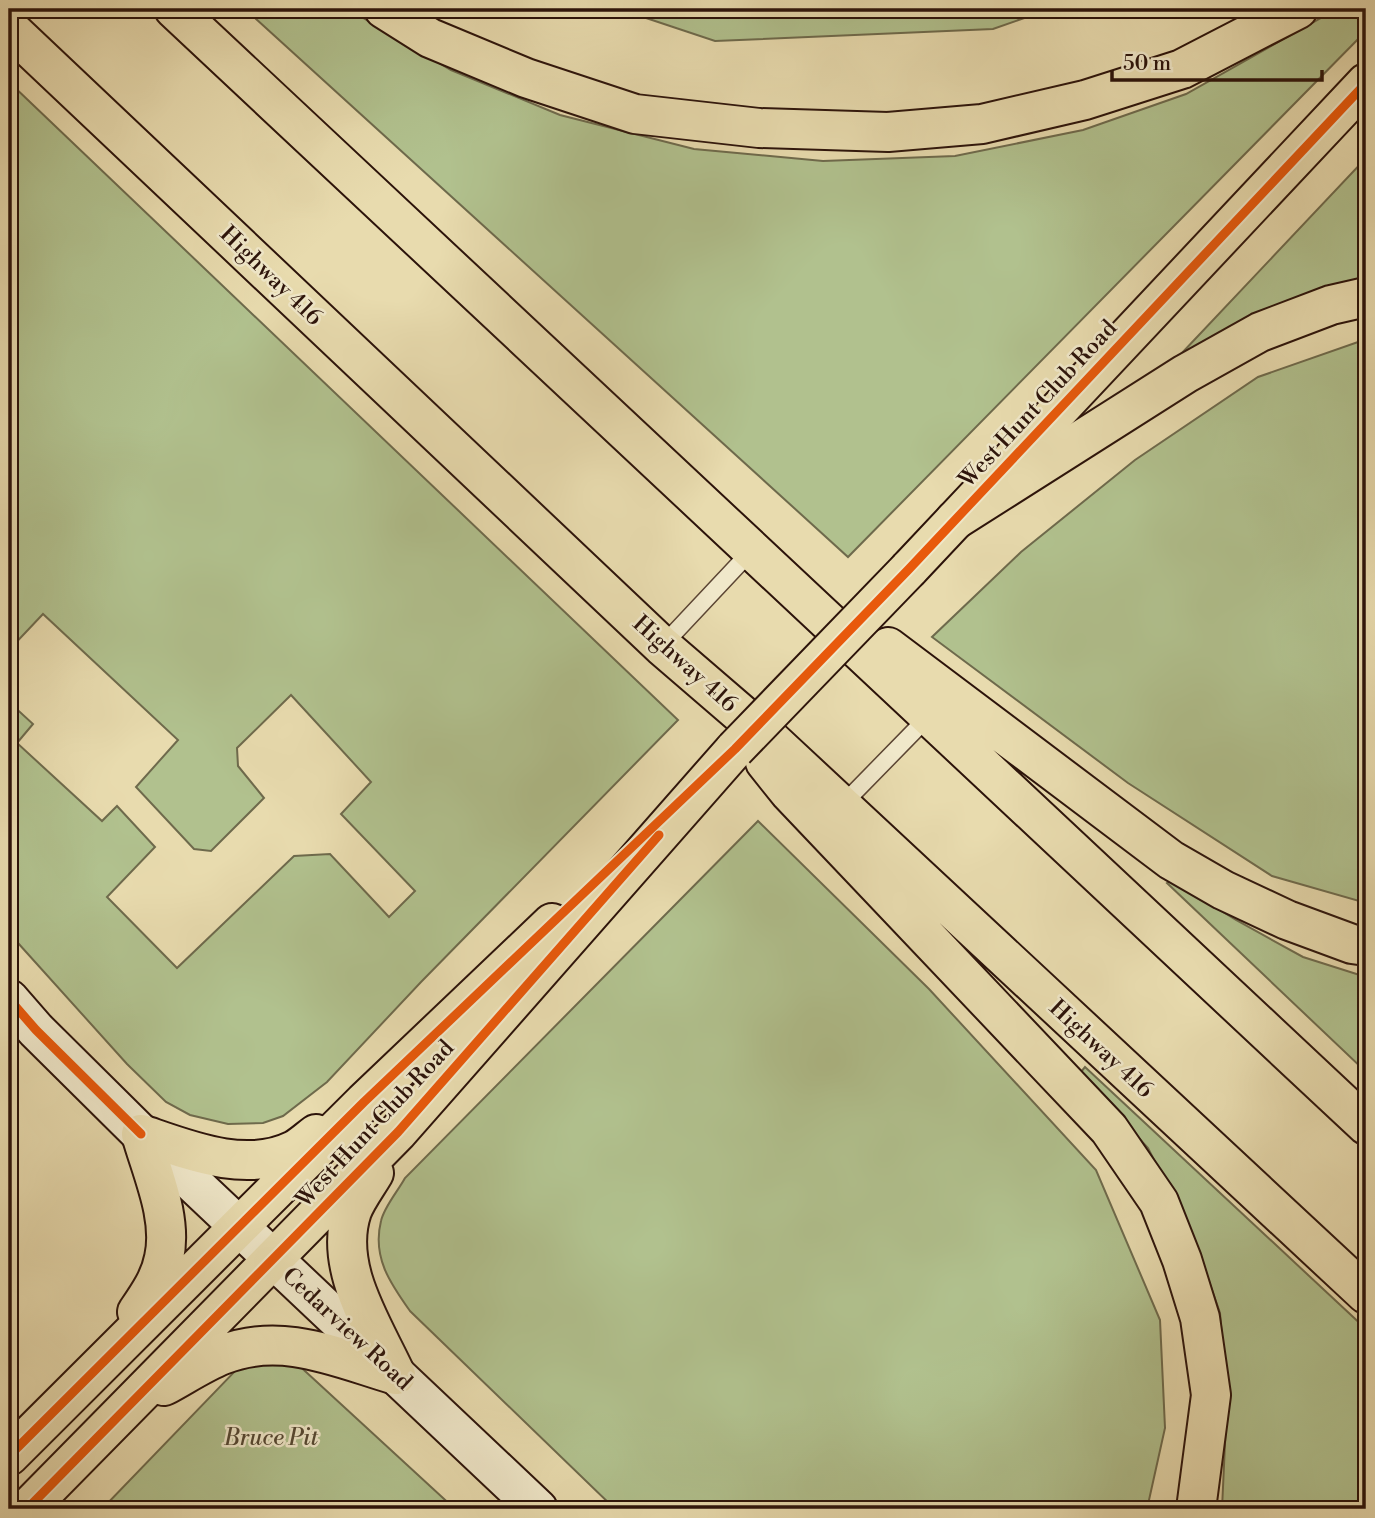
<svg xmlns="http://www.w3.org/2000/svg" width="1375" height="1518" viewBox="0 0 1375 1518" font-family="'Libre Bodoni',serif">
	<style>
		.green { fill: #b1c18e; stroke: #6e6a4c; stroke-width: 2 }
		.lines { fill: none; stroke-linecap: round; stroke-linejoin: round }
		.lane-casing { stroke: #5b4533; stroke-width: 19 }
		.secondary-casing { stroke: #2c130a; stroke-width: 42 }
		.primary-casing { stroke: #2c130a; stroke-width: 42 }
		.highway-casing { stroke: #2c130a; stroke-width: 42 }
		.lane { stroke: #f0e8ca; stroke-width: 16 }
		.secondary { stroke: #f0e8ca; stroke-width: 38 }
		.primary { stroke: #e8dbae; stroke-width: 38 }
		.highway { stroke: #e8dbae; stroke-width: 38 }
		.primary-bridge-casing { stroke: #2c130a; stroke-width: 42; stroke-linecap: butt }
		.primary-bridge { stroke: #e8dbae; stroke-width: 38 }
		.cycleway-casing { stroke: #f0e8ca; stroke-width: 13 }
		.cycleway { stroke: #e8590c; stroke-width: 9 }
		.labels { text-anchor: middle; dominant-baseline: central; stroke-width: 5; stroke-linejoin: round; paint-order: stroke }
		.street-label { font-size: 23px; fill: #2c130a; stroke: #f0e8ca }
		.park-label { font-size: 23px; font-style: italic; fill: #544732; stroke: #f0e8ca }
	</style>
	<rect width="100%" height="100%" fill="#e8dbae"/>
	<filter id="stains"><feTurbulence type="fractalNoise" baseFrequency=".00286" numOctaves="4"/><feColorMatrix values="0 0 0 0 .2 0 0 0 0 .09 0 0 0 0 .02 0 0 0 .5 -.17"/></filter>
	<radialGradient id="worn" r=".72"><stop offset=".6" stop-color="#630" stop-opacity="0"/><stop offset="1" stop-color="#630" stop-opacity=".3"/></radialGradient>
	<path class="green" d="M245,9H348L451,70L560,115L694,149L823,161L955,156L1083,130L1186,94L1337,9H1366V31L848,557Z
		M619,9H1050L993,29L715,41Z
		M9,82L678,720L421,982L327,1082L283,1116L263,1123L228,1124L190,1115L166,1102L127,1064L9,933V702L33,724L17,743L102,821L117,806L155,847L107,897L177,968L294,856L330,854L389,917L415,891L341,814L371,782L291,695L237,748L238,766L264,798L211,851L194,849L136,787L178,740L43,614L9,650Z
		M1366,158V284L1184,360L1181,354Z
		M1366,341V903L1272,876L1128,783L932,637L1021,552L1135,460L1258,377L1358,342Z
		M758,821L929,989L1096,1170L1160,1320L1165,1428L1147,1509H615L410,1311C390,1283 372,1257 381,1221C384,1207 398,1191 405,1178Z
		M1171,880L1236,920L1303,957L1366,977V1072L1167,883Z
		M1085,1067L1366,1329V1509H1222L1227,1400L1220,1313L1194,1238L1148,1148L1080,1073Z
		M268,1337L455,1509H102Z"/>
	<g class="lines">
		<defs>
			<path id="lane" d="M662,646L754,548
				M842,805L930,715"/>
			<path id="secondary" d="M9,999L36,1030L141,1134L538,1509"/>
			<path id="primary" d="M909,569L1366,83
				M141,1134C188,1150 245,1174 294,1150C302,1146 309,1139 316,1134
				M374,1173C367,1185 357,1198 352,1211C333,1267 373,1325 396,1375
				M137,1312C148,1296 160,1279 164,1258C173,1218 152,1173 141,1134
				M164,1386C183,1376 202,1363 222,1355C282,1331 338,1358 396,1375
				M9,1456L364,1102L552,923
				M27,1509L398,1132L735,749"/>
			<path id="highway" d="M174,9C574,379 970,752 1366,1125
				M384,9L430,38L526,78L635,114L759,128L888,132L982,124L1085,100L1182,69L1298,9
				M9,28L662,646L770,739L1366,1294
				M955,520L1185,374L1260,332L1331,305L1366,297
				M888,647L1171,860L1223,890L1287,920L1352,944L1366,946
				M765,762L789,792L1109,1129L1159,1202L1182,1260L1200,1318L1211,1395L1196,1509"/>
		</defs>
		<use href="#lane" class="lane-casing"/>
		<use href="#secondary" class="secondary-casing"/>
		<use href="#primary" class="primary-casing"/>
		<use href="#highway" class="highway-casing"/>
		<use href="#lane" class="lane"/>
		<use href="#secondary" class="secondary"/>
		<use href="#primary" class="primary"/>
		<use href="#highway" class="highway"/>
		<defs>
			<path id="primary-bridge" d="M735,749L909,569"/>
		</defs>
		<use href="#primary-bridge" class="primary-bridge-casing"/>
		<use href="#primary-bridge" class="primary-bridge"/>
		<defs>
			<path id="cycleway" d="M9,999L36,1030L141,1134
				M9,1456L364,1102L735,749L909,569L1366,83
				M27,1509L398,1132L659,835"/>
		</defs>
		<use href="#cycleway" class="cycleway-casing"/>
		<use href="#cycleway" class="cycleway"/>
	</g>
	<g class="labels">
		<g class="street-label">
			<text transform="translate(271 276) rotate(44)">Highway 416</text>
			<text transform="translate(1038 404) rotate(-47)">West Hunt Club Road</text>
			<text transform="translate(685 664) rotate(42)">Highway 416</text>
			<text transform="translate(1101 1049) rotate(43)">Highway 416</text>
			<text transform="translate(375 1124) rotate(-47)">West Hunt Club Road</text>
			<text transform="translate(347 1329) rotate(43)">Cedarview Road</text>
		</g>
		<g class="park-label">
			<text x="271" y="1438">Bruce Pit</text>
		</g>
	</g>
	<rect width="1375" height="1518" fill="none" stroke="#e8dbae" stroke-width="35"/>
	<rect x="10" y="10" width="1354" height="1497" fill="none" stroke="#2c130a" stroke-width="3.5"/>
	<rect x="18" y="18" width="1340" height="1483" fill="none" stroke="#2c130a" stroke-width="2"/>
	<path d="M1112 70v10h210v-10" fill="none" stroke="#2c130a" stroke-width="3.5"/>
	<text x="1123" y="70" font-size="21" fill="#2c130a" stroke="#f0e8ca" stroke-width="5" paint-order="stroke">50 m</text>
	<rect width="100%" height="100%" filter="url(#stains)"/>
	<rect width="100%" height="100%" fill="url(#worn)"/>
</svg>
